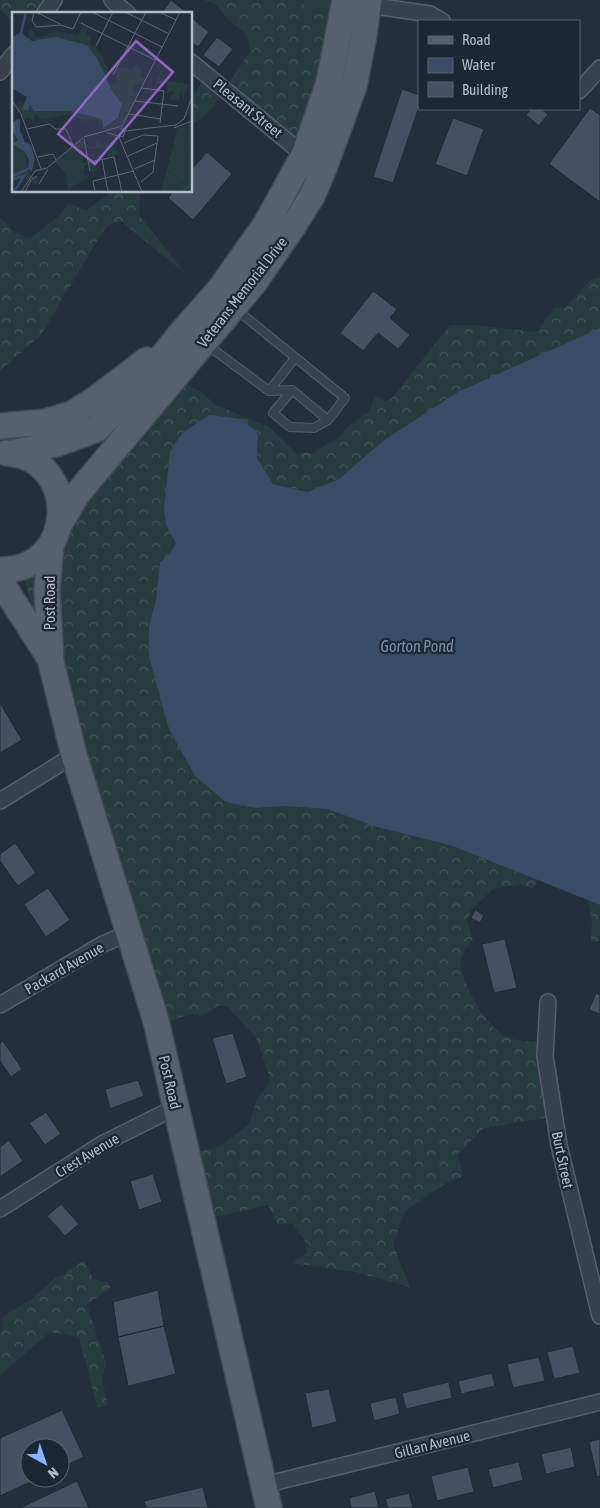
<svg xmlns="http://www.w3.org/2000/svg" width="600" height="1508" viewBox="0 0 600 1508" font-family="'Asap Condensed',sans-serif">
	<style>
		.forest { fill: url(#forest-crowns) }
		.garden { fill: #263c3f }
		.water { fill: #394c67 }
		.building { fill: #455162; stroke: #1f2835 }
		.lines { fill: none; stroke-linecap: round; stroke-linejoin: round }
		.service-casing { stroke: #565f6c; stroke-width: 10 }
		.minor-casing { stroke: #565f6c; stroke-width: 18 }
		.primary-casing { stroke: #414a57; stroke-width: 28 }
		.service { stroke: #38414e; stroke-width: 8 }
		.minor { stroke: #38414e; stroke-width: 15 }
		.primary { stroke: #56606e; stroke-width: 25 }
		.labels { text-anchor: middle; dominant-baseline: central; stroke-width: 4.5; stroke-linejoin: round; paint-order: stroke }
		.street-label { font-size: 15px; fill: #b4bcc9; stroke: #1d2633 }
		.water-label { font-size: 16px; font-style: italic; fill: #7c92b1; stroke: #1d2633 }
		.inset-river { fill: none; stroke: #394c67; stroke-width: 2.5 }
		.inset-road { fill: none; stroke: #5e6776; stroke-width: 1 }
		.view { fill: #9266c3; fill-opacity: 0.15; stroke: #9266c3; stroke-width: 2.5 }
		.inset-edge { fill: none; stroke: #b4bcc9; stroke-width: 2.5 }
	</style>
	<defs>
		<pattern id="forest-crowns" width="20" height="18" patternUnits="userSpaceOnUse" patternTransform="scale(1.25)"><rect width="20" height="18" fill="#263c3f"/><path d="M2 6a3 3 0 1 1 6 0M12 15a3 3 0 1 1 6 0" fill="none" stroke="#435659"/></pattern>
	</defs>
	<rect width="100%" height="100%" fill="#242f3e"/>
	<path class="forest" d="M0,0H55L45,14H14V22L0,10Z
		M204,0H299L310,11L349,21L312,155L223,92L208,113L191,125V98L206,77L225,89L250,51L247,34L230,22L217,5Z
		M112,191H140L139,215L186,274L122,222L111,223L103,231L41,335L0,371V219L1,218L15,233L30,238L58,217L69,203L86,211Z
		M600,277V328L383,441L339,479L308,492L273,484L257,458L258,437L170,451L164,508L166,525L177,543L169,555L160,562L156,600L149,626L256,808L285,806L327,809L377,827L453,846L538,880L533,889L521,884L493,889L471,910L467,922L473,939C469,945 463,953 461,959C457,979 489,1030 506,1037C517,1042 533,1041 545,1043L552,1117L484,1128L458,1154L463,1175L460,1178L446,1183L405,1211L393,1245L410,1287L355,1272L292,1263L307,1253L306,1243L292,1223L278,1225L268,1205L206,1219L188,1154L221,1146L249,1124L257,1099L269,1084V1075L256,1037L228,1007L219,1005L202,1016L192,1014L159,1024L21,569L174,377L200,391L216,405L269,427L297,454L306,452L312,454L328,443L334,442L350,425L370,411L375,396L385,401L391,399L450,325H473L537,332L554,308H565L590,281Z
		M588,900L600,905V941L591,942L592,918L588,904Z
		M84,1260L93,1279L107,1282L111,1287L87,1305L106,1363L102,1378L108,1406L98,1408L79,1337L50,1332L0,1375V1332L3,1324L1,1318L33,1298L56,1277L61,1276Z"/>
	<path class="garden" d="M299,0H355L349,21L310,11Z"/>
	<path class="water" d="M600,328V905L453,846L377,827L327,809L285,806L256,808L226,802L195,776L169,729L149,657V626L156,600L160,562L169,555L176,543L166,525L164,508L170,451L182,433L209,415L241,419L256,431L258,437L257,458L273,484L308,492L339,479L383,441L458,392Z"/>
	<path class="building" d="M171,0L185,11L184,14H161Z
		M193,19L209,32L198,47L191,42V22Z
		M217,37L233,49L219,67L203,55Z
		M402,89L419,95V107L393,183L373,177Z
		M590,108L600,115V202L549,164Z
		M531,109H541L548,114L539,126L526,115Z
		M453,118L484,129L467,176L435,164Z
		M207,152L232,174L193,220L168,198L173,191H191V170Z
		M373,291L397,309L390,318L410,335L398,349L378,333L363,351L340,333Z
		M0,703L22,740L0,753Z
		M15,843L36,873L18,886L0,861V854Z
		M48,888L70,920L46,937L24,904Z
		M475,910L484,915L480,923L471,918Z
		M505,939L517,988L494,993L482,944Z
		M596,993L600,995V1014L589,1010Z
		M233,1033L247,1077L226,1084L212,1038Z
		M3,1041L22,1069L11,1077L0,1061V1043Z
		M138,1080L144,1096L110,1109L105,1089Z
		M46,1112L61,1134L45,1145L29,1123Z
		M9,1140L23,1161L0,1177V1147Z
		M153,1174L162,1202L139,1210L130,1181Z
		M61,1204L79,1224L65,1236L47,1216Z
		M158,1290L164,1326L118,1337L113,1302Z
		M164,1326L176,1374L128,1386L118,1337Z
		M573,1346L580,1373L554,1379L547,1352Z
		M539,1357L545,1381L513,1388L507,1364Z
		M492,1373L495,1386L461,1394L458,1381Z
		M449,1382L452,1398L406,1409L402,1393Z
		M329,1389L337,1422L312,1428L305,1393Z
		M396,1397L400,1414L374,1421L370,1403Z
		M62,1410L84,1457L60,1468V1448H30V1478H39L0,1496V1438Z
		M600,1439V1476L597,1477L589,1442Z
		M571,1447L575,1467L546,1474L541,1454Z
		M519,1462L523,1480L493,1488L488,1469Z
		M468,1467L474,1492L437,1501L431,1476Z
		M77,1481L89,1508H20Z
		M203,1487L208,1508H146L144,1501Z
		M375,1491L379,1508H351L349,1498Z
		M409,1493L413,1508H388L385,1499Z"/>
	<g class="lines">
		<defs>
			<path id="service" d="M206,344L269,391L292,390L328,420L345,398L237,310
				M292,390L273,413L290,427L314,428L328,420
				M269,391L295,358"/>
			<path id="minor" d="M112,0L128,14
				M368,5L430,14L442,21
				M44,14L54,0
				M191,62L304,155
				M0,72L14,54
				M579,91L600,68
				M0,801L74,755
				M548,1002L545,1056L559,1145L600,1316
				M0,1005L103,944L129,933
				M0,1209L102,1144L176,1107
				M264,1485L600,1402"/>
			<path id="primary" d="M0,426L46,422L72,414L97,398L147,360
				M12,453L56,444L97,429L135,390L177,338L220,289L266,224L304,155L329,82L345,0
				M60,523L78,493L254,283L292,228L312,196L324,168L354,86L363,40L369,0
				M51,544L47,591L51,662L74,755L156,1021L269,1508
				M0,570C78,571 80,458 7,453
				M0,581L49,657"/>
		</defs>
		<use href="#service" class="service-casing"/>
		<use href="#minor" class="minor-casing"/>
		<use href="#primary" class="primary-casing"/>
		<use href="#service" class="service"/>
		<use href="#minor" class="minor"/>
		<use href="#primary" class="primary"/>
	</g>
	<g class="labels">
		<g class="street-label">
			<text transform="translate(248 108) rotate(39)">Pleasant Street</text>
			<text transform="translate(242 292) rotate(-52)">Veterans Memorial Drive</text>
			<text transform="translate(49 603) rotate(-90)">Post Road</text>
			<text transform="translate(64 968) rotate(-30)">Packard Avenue</text>
			<text transform="translate(170 1082) rotate(77)">Post Road</text>
			<text transform="translate(87 1155) rotate(-31)">Crest Avenue</text>
			<text transform="translate(563 1160) rotate(78)">Burt Street</text>
			<text transform="translate(432 1444) rotate(-14)">Gillan Avenue</text>
		</g>
		<g class="water-label">
			<text x="417" y="646">Gorton Pond</text>
		</g>
	</g>
	<g transform="translate(12 12)">
		<rect width="180" height="180" fill="#242f3e"/>
		<path d="M172,115L178,121L179,132L174,151H170L168,145V127L163,128L165,116ZM161,156L166,159L158,172L163,178L168,171L173,172L175,180H149L153,164Z" fill="#263c3f"/>
		<path d="M72,13L77,15L73,23L79,25L78,33L84,35L92,47V52L96,55L93,67L86,48L75,33L53,27L25,30L15,24L18,18L23,20L22,24L28,26L44,19L66,23ZM124,52L130,60L129,65L133,67L131,72L122,73L121,79L126,81L111,117L92,120L87,108L72,109L57,102L29,108L24,102L21,109L17,105L12,107L4,93L8,90L16,99L19,93L22,99H57L89,106L91,111L102,110L108,104L109,90L95,71L101,72L105,69L103,60L107,55L120,57ZM149,61L148,68L176,72L171,89L169,77L167,88H157L162,79L155,80V71H143ZM180,111V171L178,179L175,180L173,172L169,170L160,180L158,172L165,157L161,156L153,164L163,128L168,125V145L170,151H174L179,132L178,121L172,115ZM0,123L5,125L3,133L14,141L16,157L18,163L26,166L27,171L22,172L10,165L7,170L2,168L0,175ZM86,126L88,133L107,130L102,136L110,142L97,145L93,136H70L71,151L83,149L85,157L81,162L77,152L73,153L71,161L77,166L73,168L65,154L63,133L72,127L74,135H83Z" fill="#263c3f"/>
		<path d="M63,133L67,144L65,154L73,168L56,177L53,160L43,150Z" fill="#263c3f"/>
		<path d="M8,20L20,29L44,25L75,33L86,48L99,77L110,92L106,106L91,116V109L87,106L57,99H22L18,93L16,99L10,97L15,85L0,76V26ZM5,107L8,108V119L13,130L19,133L23,147L20,159L16,157L17,148L13,140L1,132L6,128L0,119V111Z" fill="#394c67"/>
		<path class="inset-river" d="M9,21L14,0M0,164L16,157M0,167L12,164L2,180"/>
		<path class="inset-road" d="M22,0L20,9L24,15L49,13L61,17L69,0M24,0L48,12M80,0L150,35M113,0L157,22M147,0L164,8M69,11L143,48M84,34L101,0M101,63L134,0M130,76L152,79L148,111M0,89L9,102L29,157M123,89L166,94M117,102L149,107M162,116L180,109M15,117L37,112L44,117H54L61,133M113,119L164,113L172,107L180,85M95,121L111,125L113,119L108,116M107,125L130,180M72,127L78,159M112,131L131,123L146,124L141,160L129,170M116,144L145,131M26,145L41,142L44,148M90,147L96,180M77,150L102,145L110,180M122,157L143,148M23,159L35,156L72,125L110,114L168,0M27,172L36,157M9,180L23,159M13,180L19,168L25,164M83,180L81,169L122,159"/>
		<path class="view" d="M124,29L161,60L83,152L46,122Z"/>
		<rect width="180" height="180" class="inset-edge"/>
	</g>
	<rect x="418" y="20" width="162" height="90" fill="#1d2633" stroke="#59626f"/>
	<rect x="428" y="36" width="25" height="8" fill="#56606e" stroke="#59626f"/>
	<text x="462" y="45" font-size="15" fill="#b4bcc9">Road</text>
	<rect x="428" y="58" width="25" height="15" fill="#394c67" stroke="#59626f"/>
	<text x="462" y="70" font-size="15" fill="#b4bcc9">Water</text>
	<rect x="428" y="82" width="25" height="15" fill="#455162" stroke="#59626f"/>
	<text x="462" y="95" font-size="15" fill="#b4bcc9">Building</text>
	<g transform="translate(45 1463) rotate(140)"><circle r="24" fill="#1d2633" stroke="#59626f"/>
	<path d="M0-4L9 19L0 12L-9 19Z" fill="#8ab4f8"/>
	<text y="-8" font-size="14" font-weight="bold" text-anchor="middle" fill="#b4bcc9">N</text>
	</g>
</svg>
